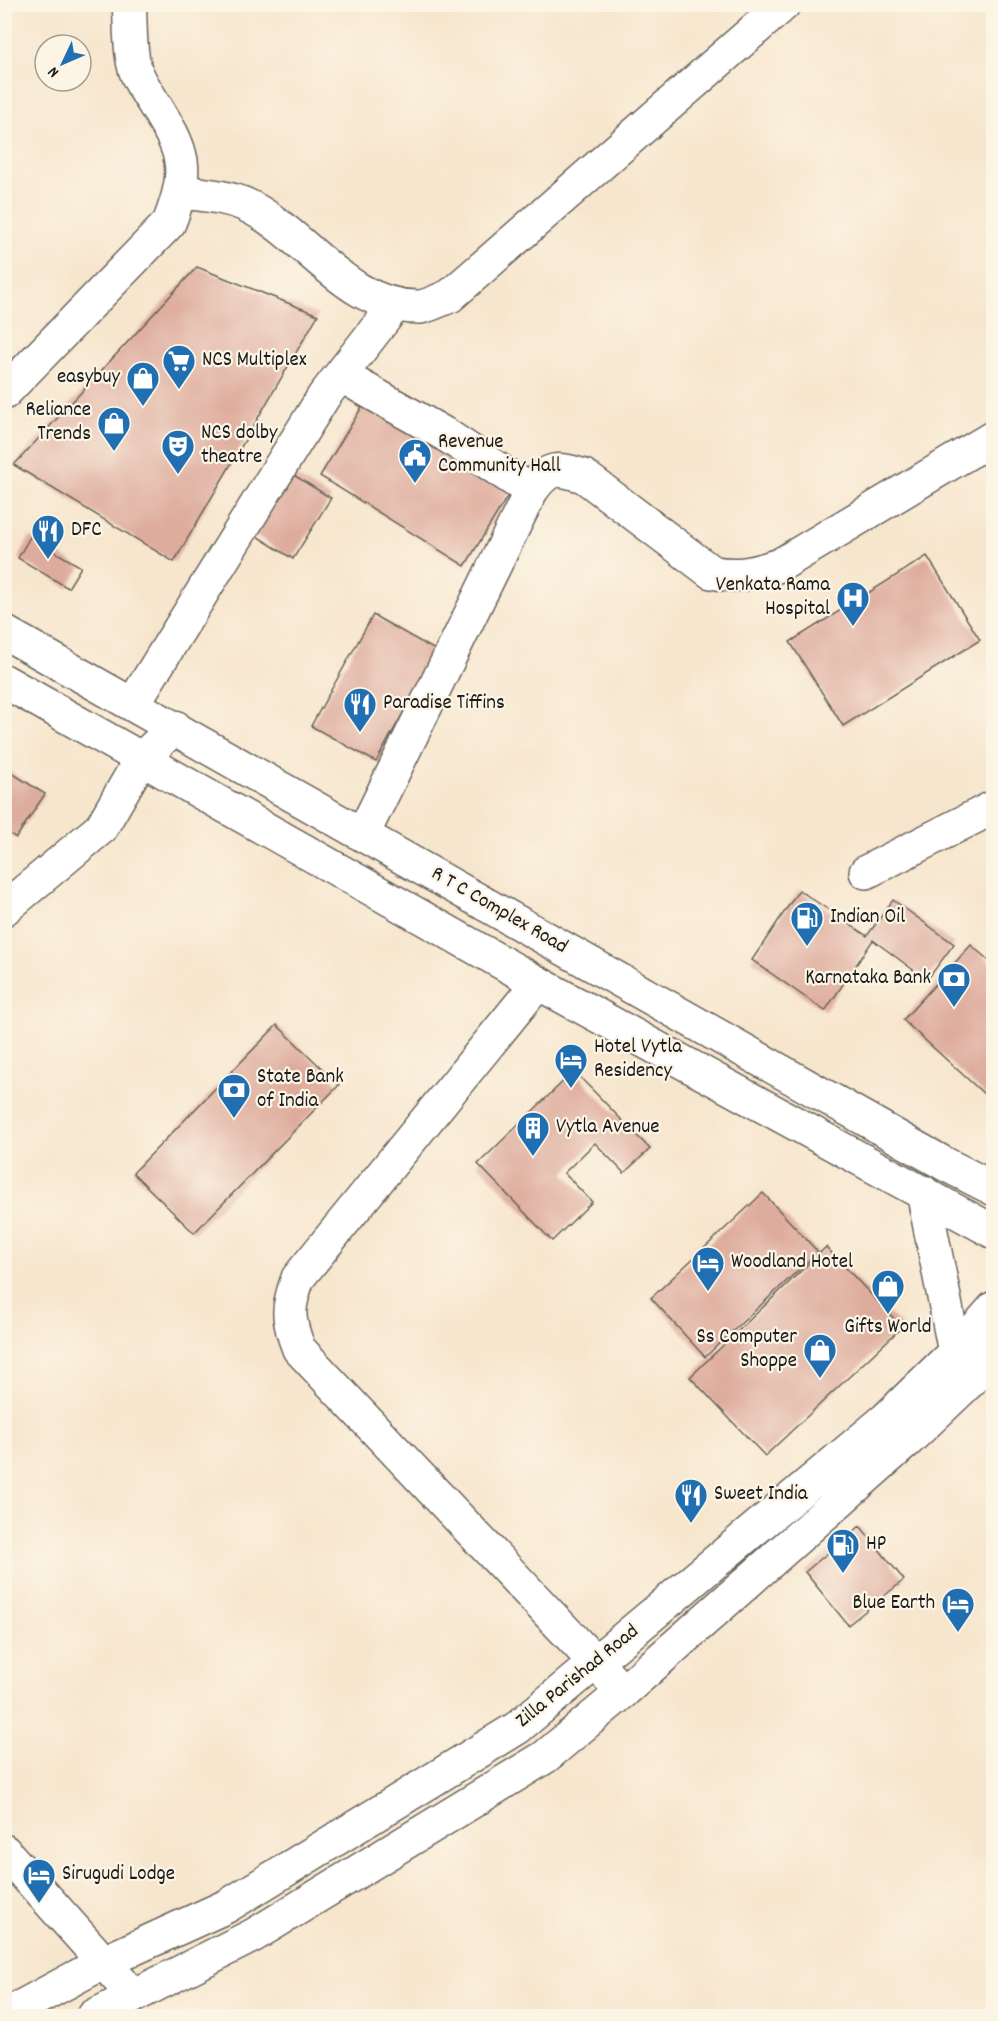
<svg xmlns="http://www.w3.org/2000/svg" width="998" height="2021" viewBox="0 0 998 2021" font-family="Dekko,sans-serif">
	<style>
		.building { fill: #deac9d }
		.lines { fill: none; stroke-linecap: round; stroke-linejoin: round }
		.minor-casing { stroke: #69635a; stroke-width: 36 }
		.major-casing { stroke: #69635a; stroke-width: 36 }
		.minor { stroke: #fff; stroke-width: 33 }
		.major { stroke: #fff; stroke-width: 33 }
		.labels { text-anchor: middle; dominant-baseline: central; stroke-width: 4.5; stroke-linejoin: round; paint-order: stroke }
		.poi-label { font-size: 21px; fill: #1c1c1c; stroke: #fcf5e5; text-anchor: start }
		.street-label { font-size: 21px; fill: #1c1c1c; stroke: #fcf5e5 }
	</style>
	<rect width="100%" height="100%" fill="#fcf5e5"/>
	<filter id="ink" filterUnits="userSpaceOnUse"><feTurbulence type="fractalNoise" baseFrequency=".0167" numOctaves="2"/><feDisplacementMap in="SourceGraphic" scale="12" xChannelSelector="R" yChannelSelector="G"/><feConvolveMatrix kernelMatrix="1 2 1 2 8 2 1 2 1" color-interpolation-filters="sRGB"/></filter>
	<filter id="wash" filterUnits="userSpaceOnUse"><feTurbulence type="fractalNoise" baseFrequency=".008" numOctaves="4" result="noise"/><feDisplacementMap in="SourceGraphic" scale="24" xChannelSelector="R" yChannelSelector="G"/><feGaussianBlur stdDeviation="1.35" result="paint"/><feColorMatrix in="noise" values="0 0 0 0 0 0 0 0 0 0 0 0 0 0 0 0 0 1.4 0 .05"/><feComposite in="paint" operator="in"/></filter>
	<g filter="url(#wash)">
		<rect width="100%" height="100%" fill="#f7e6ce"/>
		<g id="blocks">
			<path class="building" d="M197,267L318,315L174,562L14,465Z
				M365,402L510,492L465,566L320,476Z
				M292,474L331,498L293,559L255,535Z
				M30,537L81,567L68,588L18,558Z
				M927,556L980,640L843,726L790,642Z
				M373,615L437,651L376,762L311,726Z
				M4,768L45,794L16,838L4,830Z
				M799,890L867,936L893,900L954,944L927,980L873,940L825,1011L752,960Z
				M971,945L994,965V1103L903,1020Z
				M277,1025L339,1085L194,1233L133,1173Z
				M574,1071L650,1149L624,1173L595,1143L564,1173L592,1202L552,1241L478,1164Z
				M763,1193L818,1252L705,1357L651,1298Z
				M826,1247L902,1327L765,1456L690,1377Z
				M860,1526L904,1580L848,1625L805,1572Z"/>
		</g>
	</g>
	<g filter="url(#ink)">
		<use href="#blocks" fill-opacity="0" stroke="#69635a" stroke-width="1.5"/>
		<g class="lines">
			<defs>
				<path id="minor" d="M181,192C204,195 227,196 248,206C307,235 348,309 420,307C429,306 441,299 450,296L784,4
					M342,376L446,435L531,491
					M133,704L324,396L395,305
					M363,834L531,491C548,467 556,467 584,476L711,572C737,578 755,573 780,565L994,437
					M866,872L994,807
					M4,909L101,828L141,759L175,727
					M538,983L298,1278C287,1308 287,1319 299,1349L623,1692
					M4,1851L133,1995"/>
				<path id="major" d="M4,393L169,223C191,167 184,152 153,102C146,91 137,78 134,65C129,46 131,24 129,4
					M4,632L943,1163L994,1189
					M4,681L538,983L994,1232
					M923,1192L955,1352
					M4,2016L104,1962L227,1906L517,1728L886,1419L955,1352L994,1308
					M94,2016L254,1935L545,1757L623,1692L907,1441L969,1382L994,1355"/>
			</defs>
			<use href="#minor" class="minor-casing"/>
			<use href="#major" class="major-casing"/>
			<use href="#minor" class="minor"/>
			<use href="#major" class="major"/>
		</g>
	</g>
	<defs>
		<symbol id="supermarket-pin" viewBox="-11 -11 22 30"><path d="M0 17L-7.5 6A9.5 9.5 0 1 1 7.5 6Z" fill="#1f6fb2" stroke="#fcf5e5"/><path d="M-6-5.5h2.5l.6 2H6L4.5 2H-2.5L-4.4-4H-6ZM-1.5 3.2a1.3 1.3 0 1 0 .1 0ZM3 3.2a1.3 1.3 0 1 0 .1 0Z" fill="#fff"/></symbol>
		<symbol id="shop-pin" viewBox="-11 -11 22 30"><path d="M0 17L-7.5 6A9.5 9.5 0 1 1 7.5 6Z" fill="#1f6fb2" stroke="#fcf5e5"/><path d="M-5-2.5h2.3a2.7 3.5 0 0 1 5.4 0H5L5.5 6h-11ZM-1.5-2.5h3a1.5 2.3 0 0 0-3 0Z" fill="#fff"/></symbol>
		<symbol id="theatre-pin" viewBox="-11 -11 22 30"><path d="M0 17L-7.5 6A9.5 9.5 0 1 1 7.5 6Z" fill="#1f6fb2" stroke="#fcf5e5"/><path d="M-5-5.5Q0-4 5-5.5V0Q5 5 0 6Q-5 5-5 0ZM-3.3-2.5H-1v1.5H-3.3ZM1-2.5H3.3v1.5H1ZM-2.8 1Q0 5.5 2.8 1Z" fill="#fff"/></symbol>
		<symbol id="civic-pin" viewBox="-11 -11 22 30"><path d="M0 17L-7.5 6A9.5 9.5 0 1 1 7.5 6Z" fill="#1f6fb2" stroke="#fcf5e5"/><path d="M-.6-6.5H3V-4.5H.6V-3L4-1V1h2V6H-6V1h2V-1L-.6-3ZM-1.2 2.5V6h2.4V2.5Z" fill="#fff"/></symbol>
		<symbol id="restaurant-pin" viewBox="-11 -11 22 30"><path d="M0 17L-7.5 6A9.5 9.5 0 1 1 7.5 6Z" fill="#1f6fb2" stroke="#fcf5e5"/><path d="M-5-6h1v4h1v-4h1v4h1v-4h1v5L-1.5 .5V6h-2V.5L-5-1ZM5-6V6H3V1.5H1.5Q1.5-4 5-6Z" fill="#fff"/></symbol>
		<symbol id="hospital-pin" viewBox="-11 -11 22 30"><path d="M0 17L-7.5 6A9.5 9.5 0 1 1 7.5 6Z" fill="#1f6fb2" stroke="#fcf5e5"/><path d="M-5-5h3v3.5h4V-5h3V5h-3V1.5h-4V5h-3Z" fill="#fff"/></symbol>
		<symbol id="fuel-pin" viewBox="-11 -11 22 30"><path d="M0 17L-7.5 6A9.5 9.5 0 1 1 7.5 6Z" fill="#1f6fb2" stroke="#fcf5e5"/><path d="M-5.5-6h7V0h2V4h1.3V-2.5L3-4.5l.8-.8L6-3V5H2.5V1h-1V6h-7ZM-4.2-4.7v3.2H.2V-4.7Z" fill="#fff"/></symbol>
		<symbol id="bank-pin" viewBox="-11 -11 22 30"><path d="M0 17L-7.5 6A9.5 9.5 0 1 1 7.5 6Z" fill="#1f6fb2" stroke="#fcf5e5"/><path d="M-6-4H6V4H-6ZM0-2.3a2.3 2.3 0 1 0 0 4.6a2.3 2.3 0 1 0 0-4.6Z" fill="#fff"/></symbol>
		<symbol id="hotel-pin" viewBox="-11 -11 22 30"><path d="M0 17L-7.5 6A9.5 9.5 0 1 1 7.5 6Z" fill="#1f6fb2" stroke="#fcf5e5"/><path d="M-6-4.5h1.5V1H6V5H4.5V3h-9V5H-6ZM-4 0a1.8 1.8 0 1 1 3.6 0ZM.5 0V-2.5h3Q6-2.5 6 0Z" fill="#fff"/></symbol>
		<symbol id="building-pin" viewBox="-11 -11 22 30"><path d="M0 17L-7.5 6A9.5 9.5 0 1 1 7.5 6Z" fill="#1f6fb2" stroke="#fcf5e5"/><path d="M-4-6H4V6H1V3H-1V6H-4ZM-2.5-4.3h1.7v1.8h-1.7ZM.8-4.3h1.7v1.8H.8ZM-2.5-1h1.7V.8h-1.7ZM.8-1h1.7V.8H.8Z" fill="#fff"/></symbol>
	</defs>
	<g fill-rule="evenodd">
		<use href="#supermarket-pin" x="160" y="342" width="38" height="52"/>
		<use href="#shop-pin" x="124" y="359" width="38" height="52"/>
		<use href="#shop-pin" x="95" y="404" width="38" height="52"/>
		<use href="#theatre-pin" x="159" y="427" width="38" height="52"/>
		<use href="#civic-pin" x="396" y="436" width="38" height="52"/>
		<use href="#restaurant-pin" x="29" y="512" width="38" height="52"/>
		<use href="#hospital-pin" x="834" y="579" width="38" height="52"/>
		<use href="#restaurant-pin" x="341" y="685" width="38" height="52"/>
		<use href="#fuel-pin" x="788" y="899" width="38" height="52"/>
		<use href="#bank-pin" x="935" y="960" width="38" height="52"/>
		<use href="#hotel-pin" x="552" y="1041" width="38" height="52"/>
		<use href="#bank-pin" x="215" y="1071" width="38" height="52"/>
		<use href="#building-pin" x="514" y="1109" width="38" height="52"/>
		<use href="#hotel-pin" x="689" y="1244" width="38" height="52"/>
		<use href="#shop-pin" x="869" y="1267" width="38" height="52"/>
		<use href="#shop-pin" x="801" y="1331" width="38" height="52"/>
		<use href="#restaurant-pin" x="672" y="1476" width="38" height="52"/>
		<use href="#fuel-pin" x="824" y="1526" width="38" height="52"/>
		<use href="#hotel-pin" x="939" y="1585" width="38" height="52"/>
		<use href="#hotel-pin" x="20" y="1856" width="38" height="52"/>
	</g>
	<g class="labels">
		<g class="poi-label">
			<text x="202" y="361">NCS Multiplex</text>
			<text x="120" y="378" text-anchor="end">easybuy</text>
			<text x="91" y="411" text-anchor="end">Reliance<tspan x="91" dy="24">Trends</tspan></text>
			<text x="201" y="434">NCS dolby<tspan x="201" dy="24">theatre</tspan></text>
			<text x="438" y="443">Revenue<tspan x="438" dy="24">Community Hall</tspan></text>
			<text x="71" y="531">DFC</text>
			<text x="830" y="586" text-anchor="end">Venkata Rama<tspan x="830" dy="24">Hospital</tspan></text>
			<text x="383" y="704">Paradise Tiffins</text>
			<text x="830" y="918">Indian Oil</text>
			<text x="931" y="979" text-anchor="end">Karnataka Bank</text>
			<text x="594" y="1048">Hotel Vytla<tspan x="594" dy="24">Residency</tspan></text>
			<text x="257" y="1078">State Bank<tspan x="257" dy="24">of India</tspan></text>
			<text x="556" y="1128">Vytla Avenue</text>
			<text x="731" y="1263">Woodland Hotel</text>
			<text x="888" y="1328" text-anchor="middle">Gifts World</text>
			<text x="797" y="1338" text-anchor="end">Ss Computer<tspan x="797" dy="24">Shoppe</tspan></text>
			<text x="714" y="1495">Sweet India</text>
			<text x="866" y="1545">HP</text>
			<text x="935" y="1604" text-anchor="end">Blue Earth</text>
			<text x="62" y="1875">Sirugudi Lodge</text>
		</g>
		<g class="street-label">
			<text transform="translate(499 911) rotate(30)">R T C Complex Road</text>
			<text transform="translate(578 1677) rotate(-39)">Zilla Parishad Road</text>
		</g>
	</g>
	<rect width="998" height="2021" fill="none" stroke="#fcf5e5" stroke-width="24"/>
	<g transform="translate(63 63) rotate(226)"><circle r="28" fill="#fcf5e5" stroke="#a29e95" stroke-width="1.5"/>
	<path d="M0-4.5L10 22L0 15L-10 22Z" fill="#1f6fb2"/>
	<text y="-9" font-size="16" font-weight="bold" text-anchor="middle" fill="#1c1c1c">N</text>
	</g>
</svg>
